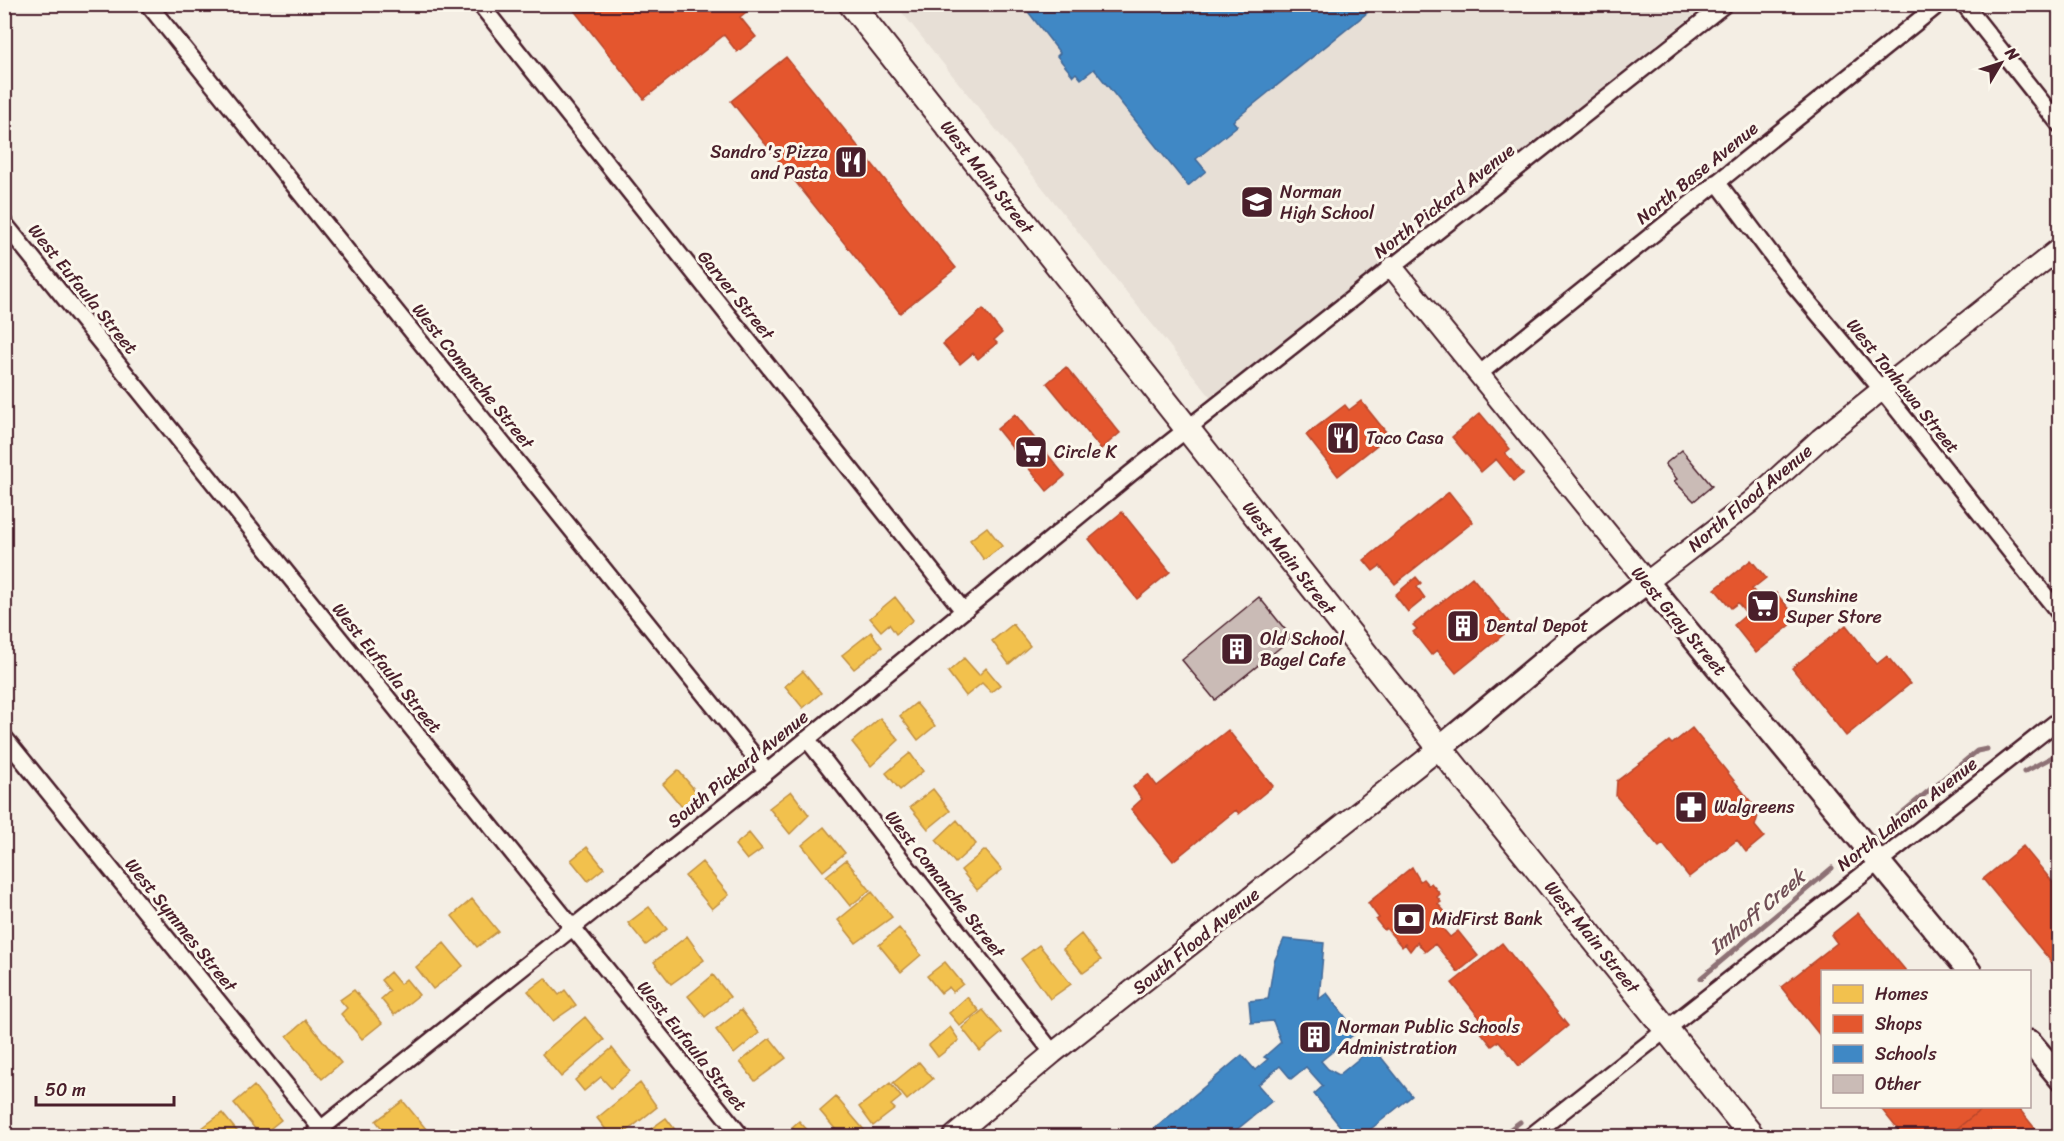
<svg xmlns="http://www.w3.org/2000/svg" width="2064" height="1141" viewBox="0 0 2064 1141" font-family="Sriracha,sans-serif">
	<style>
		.built { fill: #e7dfd6 }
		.homes { fill: #f2c14e; stroke: #c09044; stroke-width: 1.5 }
		.shops { fill: #e4572e; stroke: #b6462d; stroke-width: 1.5 }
		.schools { fill: #3f88c5; stroke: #426897; stroke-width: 1.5 }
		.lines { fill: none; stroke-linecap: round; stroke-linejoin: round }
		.stream { stroke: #8d7174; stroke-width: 5 }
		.building { fill: #cabbb6; stroke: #4a1f2b; stroke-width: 1.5 }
		.minor-casing { stroke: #4a1f2b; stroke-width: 20 }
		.tertiary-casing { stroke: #4a1f2b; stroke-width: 24 }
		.secondary-casing { stroke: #4a1f2b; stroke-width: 27 }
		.primary-casing { stroke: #4a1f2b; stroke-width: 28 }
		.minor { stroke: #fbf7ec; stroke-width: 15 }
		.tertiary { stroke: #fbf7ec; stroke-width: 20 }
		.secondary { stroke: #fbf7ec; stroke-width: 22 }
		.primary { stroke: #fbf7ec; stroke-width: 24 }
		.labels { text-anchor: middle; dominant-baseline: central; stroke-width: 6; stroke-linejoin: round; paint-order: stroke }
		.poi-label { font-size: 18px; fill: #4a1f2b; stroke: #fbf7ec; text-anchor: start }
		.street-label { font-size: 18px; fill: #4a1f2b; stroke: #fbf7ec }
		.water-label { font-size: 20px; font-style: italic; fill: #714f56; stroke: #fbf7ec }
	</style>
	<rect width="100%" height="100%" fill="#f4eee4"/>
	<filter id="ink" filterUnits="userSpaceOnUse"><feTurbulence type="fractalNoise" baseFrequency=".0167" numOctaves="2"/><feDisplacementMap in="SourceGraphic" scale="12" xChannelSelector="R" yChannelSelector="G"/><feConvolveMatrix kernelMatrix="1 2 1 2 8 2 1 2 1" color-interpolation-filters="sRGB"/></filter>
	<g filter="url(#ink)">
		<path class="built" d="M896,5H1706L1213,400Z"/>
		<path class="homes" d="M987,527L1002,546L984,560L970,540Z
			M895,597L913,620L896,634L889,624L881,631L870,618Z
			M1013,624L1030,646L1009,664L992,641Z
			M871,632L882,647L854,669L842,655Z
			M964,658L979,675L986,668L1000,685L991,692L982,683L966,696L948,672Z
			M803,671L821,693L803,708L785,686Z
			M916,703L935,726L918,740L900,716Z
			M880,718L899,740L871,766L852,742Z
			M910,753L923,771L900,790L886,773Z
			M678,770L698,794L682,807L663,784Z
			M933,789L950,811L928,829L910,807Z
			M791,791L809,815L790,834L769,808Z
			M957,820L976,844L955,863L936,840Z
			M824,827L845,853L823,871L802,845Z
			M749,833L762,849L747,860L735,845Z
			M587,847L604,868L588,881L571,860Z
			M985,850L1002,870L977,890L961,870Z
			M846,860L870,890L850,906L826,876Z
			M702,862L729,895L712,909L685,876Z
			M872,892L892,917L856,943L838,920Z
			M472,899L498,931L477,947L452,916Z
			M649,907L667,929L646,945L628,923Z
			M899,928L921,955L901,972L879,945Z
			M1081,934L1101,960L1083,973L1063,949Z
			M687,936L704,960L671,984L654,962Z
			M444,943L463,966L433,989L416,967Z
			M1039,945L1071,984L1050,999L1021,959Z
			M945,962L963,984L953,992L949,987L941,993L927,976Z
			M390,972L400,984L406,979L419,995L394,1015L381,999L390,991L381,980Z
			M713,975L730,997L705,1017L688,996Z
			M545,978L559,995L565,990L576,1005L553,1021L528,991Z
			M354,990L382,1023L362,1039L341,1014L347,1008L340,1000Z
			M967,997L979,1011L960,1026L949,1013Z
			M741,1010L759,1033L734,1054L716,1030Z
			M983,1010L1002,1033L980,1051L962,1028Z
			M585,1017L604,1040L561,1077L542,1054Z
			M306,1020L341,1063L322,1079L287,1036Z
			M950,1027L959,1040L938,1057L929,1045Z
			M770,1038L786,1058L755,1081L740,1062Z
			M612,1048L630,1071L611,1088L601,1077L584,1091L575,1080Z
			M919,1062L933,1079L907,1100L893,1083Z
			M640,1083L657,1107L626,1132L629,1136H609L610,1135L597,1118Z
			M890,1083L901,1097L891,1105L895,1109L873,1126L859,1107Z
			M254,1086L281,1120L261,1136L234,1103Z
			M836,1097L865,1131L859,1136H841L820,1111Z
			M403,1101L427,1130L419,1136H395L391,1132L387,1135L376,1121Z
			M222,1113L241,1136H209L202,1128Z
			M666,1118L680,1136H641Z
			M799,1121L813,1136H799L792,1127Z"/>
		<path class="shops" d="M569,4H756L740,17L756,37L737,52L724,35L644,99Z
			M786,57L956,268L900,313L731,101Z
			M983,309L1002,333L994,340L997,343L978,359L973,353L960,364L943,344Z
			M1066,367L1120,433L1101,449L1047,383Z
			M1361,401L1386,432L1375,441L1377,445L1338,476L1306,435L1345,405L1349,410Z
			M1480,413L1510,449L1505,453L1523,474L1514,481L1496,459L1481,472L1452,437Z
			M1015,414L1065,476L1047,491L997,429Z
			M1449,492L1473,522L1395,584L1380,566L1373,571L1364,560Z
			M1122,512L1170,572L1137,599L1089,539Z
			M1751,560L1766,578L1752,589L1764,603L1776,593L1798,619L1756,653L1734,625L1747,614L1738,603L1731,608L1715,589Z
			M1416,577L1421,583L1417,587L1425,598L1408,612L1395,595Z
			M1472,577L1513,627L1456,673L1437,650L1431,655L1413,632L1417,629L1413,625Z
			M1846,625L1877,664L1887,656L1910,684L1846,736L1792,668Z
			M1692,728L1759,812L1755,826L1764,837L1746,852L1737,840L1689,877L1663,844L1659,847L1616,796L1617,781L1669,741L1672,744Z
			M1228,730L1273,786L1239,814L1236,810L1173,861L1131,809L1142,799L1133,787L1148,774L1157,786Z
			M2023,846L2060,891L2058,970L1983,879Z
			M1412,867L1420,881L1423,879L1428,885L1431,883L1440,894L1437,897L1441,902L1438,904L1447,914L1437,922L1450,937L1458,931L1478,956L1458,972L1435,944L1425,952L1417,942L1410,951L1405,944L1402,947L1386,928L1384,930L1376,920L1379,918L1368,903Z
			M1858,913L1907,972H1822V1038L1781,987L1837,943L1831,935Z
			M1502,943L1568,1026L1519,1066L1499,1041L1492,1046L1480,1031L1486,1026L1452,983Z
			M1879,1106H1985L1948,1136H1903Z
			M1985,1106H2017L2041,1136H1948Z"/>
		<path class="schools" d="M1022,4H1362L1368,12L1233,121L1237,126L1196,159L1206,171L1188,186L1094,69L1081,79L1076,73L1073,76L1057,56L1060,53Z
			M1284,939L1324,943L1319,999L1327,993L1357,1032L1321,1061L1328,1069L1339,1075L1373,1047L1412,1096L1362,1136H1348L1314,1094L1323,1086L1306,1067L1291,1079L1280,1066L1258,1085L1272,1101L1229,1136H1146L1242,1055L1255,1070L1268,1059L1264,1057L1281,1042L1273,1021L1251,1023L1249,1001L1268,999L1274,962Z"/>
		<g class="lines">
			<path class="stream" d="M2024,772L2060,753
				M1891,822L1977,751L1987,749
				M1701,978L1832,868
				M1501,1136L1520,1122"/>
		</g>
		<path class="building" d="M1682,450L1712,486L1694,501L1674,481L1677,479L1665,464Z
			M1259,597L1292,638L1215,700L1182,660Z"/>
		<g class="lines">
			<defs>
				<path id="minor" d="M148,4L767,772
					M480,4L962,609
					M1964,4L2060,125
					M1717,182L1795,286L1882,390L2060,614
					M4,223L741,1136
					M1479,374L1939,4
					M4,737L327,1136
					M807,739L1053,1053
					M312,1136L767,772L1130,474L1725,4
					M1531,1136L2060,719"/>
				<path id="tertiary" d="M1392,267L1647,582L1752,501L1820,439L2060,248
					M954,1136L1053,1053L1440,748"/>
				<path id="secondary" d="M1440,748L1571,639L1647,582L1970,972
					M2030,1042L2060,1078"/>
				<path id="primary" d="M851,4L1440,748L1752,1136"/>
			</defs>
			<use href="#minor" class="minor-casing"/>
			<use href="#tertiary" class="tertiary-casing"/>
			<use href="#secondary" class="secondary-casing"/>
			<use href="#primary" class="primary-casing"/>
			<use href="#minor" class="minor"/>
			<use href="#tertiary" class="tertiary"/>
			<use href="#secondary" class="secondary"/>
			<use href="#primary" class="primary"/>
		</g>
	</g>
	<defs>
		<symbol id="restaurant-square" viewBox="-11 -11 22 22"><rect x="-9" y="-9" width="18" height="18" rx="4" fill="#4a1f2b" stroke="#fbf7ec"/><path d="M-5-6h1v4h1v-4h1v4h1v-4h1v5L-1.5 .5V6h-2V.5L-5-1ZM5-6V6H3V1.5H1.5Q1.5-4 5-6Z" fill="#fff"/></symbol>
		<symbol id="school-square" viewBox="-11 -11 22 22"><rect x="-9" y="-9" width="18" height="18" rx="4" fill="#4a1f2b" stroke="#fbf7ec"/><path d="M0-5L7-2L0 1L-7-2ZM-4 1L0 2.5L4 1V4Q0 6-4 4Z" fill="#fff"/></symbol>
		<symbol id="supermarket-square" viewBox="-11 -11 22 22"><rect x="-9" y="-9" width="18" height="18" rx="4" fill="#4a1f2b" stroke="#fbf7ec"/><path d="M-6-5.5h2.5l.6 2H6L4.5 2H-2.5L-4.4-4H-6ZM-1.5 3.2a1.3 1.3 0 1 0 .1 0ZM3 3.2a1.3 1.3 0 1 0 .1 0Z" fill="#fff"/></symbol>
		<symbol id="building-square" viewBox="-11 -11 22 22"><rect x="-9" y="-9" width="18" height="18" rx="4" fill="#4a1f2b" stroke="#fbf7ec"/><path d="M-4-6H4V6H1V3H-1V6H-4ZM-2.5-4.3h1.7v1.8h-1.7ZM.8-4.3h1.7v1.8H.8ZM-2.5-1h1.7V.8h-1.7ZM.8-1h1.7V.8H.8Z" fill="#fff"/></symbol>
		<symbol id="pharmacy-square" viewBox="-11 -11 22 22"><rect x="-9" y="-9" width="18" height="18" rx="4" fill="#4a1f2b" stroke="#fbf7ec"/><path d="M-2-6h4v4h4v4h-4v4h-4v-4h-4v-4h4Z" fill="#fff"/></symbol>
		<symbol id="bank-square" viewBox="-11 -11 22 22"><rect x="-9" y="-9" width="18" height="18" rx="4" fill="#4a1f2b" stroke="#fbf7ec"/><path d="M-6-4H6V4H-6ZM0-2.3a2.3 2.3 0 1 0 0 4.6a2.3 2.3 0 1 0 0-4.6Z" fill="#fff"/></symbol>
	</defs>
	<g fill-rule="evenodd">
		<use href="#restaurant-square" x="832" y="143" width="38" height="38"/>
		<use href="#school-square" x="1238" y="183" width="38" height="38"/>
		<use href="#restaurant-square" x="1324" y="419" width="38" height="38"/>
		<use href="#supermarket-square" x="1012" y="433" width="38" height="38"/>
		<use href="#supermarket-square" x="1744" y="587" width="38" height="38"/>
		<use href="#building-square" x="1444" y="607" width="38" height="38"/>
		<use href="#building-square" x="1218" y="630" width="38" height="38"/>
		<use href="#pharmacy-square" x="1672" y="788" width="38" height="38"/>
		<use href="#bank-square" x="1390" y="900" width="38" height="38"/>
		<use href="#building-square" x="1296" y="1018" width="38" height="38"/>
	</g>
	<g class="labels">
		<g class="poi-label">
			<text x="828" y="152" text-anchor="end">Sandro's Pizza<tspan x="828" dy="21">and Pasta</tspan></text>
			<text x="1280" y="192">Norman<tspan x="1280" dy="21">High School</tspan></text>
			<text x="1366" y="438">Taco Casa</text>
			<text x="1054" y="452">Circle K</text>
			<text x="1786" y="596">Sunshine<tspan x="1786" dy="21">Super Store</tspan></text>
			<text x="1486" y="626">Dental Depot</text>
			<text x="1260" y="639">Old School<tspan x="1260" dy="21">Bagel Cafe</tspan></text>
			<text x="1714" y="807">Walgreens</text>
			<text x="1432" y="919">MidFirst Bank</text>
			<text x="1338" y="1027">Norman Public Schools<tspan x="1338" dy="21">Administration</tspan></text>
		</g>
		<g class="street-label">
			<text transform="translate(1697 173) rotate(-39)">North Base Avenue</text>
			<text transform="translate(987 177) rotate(52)">West Main Street</text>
			<text transform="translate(1444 201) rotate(-38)">North Pickard Avenue</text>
			<text transform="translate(83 289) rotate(51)">West Eufaula Street</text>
			<text transform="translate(736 295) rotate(51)">Garver Street</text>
			<text transform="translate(473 376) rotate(51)">West Comanche Street</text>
			<text transform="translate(1903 386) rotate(51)">West Tonhawa Street</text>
			<text transform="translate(1750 498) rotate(-40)">North Flood Avenue</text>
			<text transform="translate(1289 558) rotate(52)">West Main Street</text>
			<text transform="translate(1679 621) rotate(50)">West Gray Street</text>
			<text transform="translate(387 668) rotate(51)">West Eufaula Street</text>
			<text transform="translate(738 769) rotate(-39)">South Pickard Avenue</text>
			<text transform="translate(1907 814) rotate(-38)">North Lahoma Avenue</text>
			<text transform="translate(945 884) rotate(52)">West Comanche Street</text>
			<text transform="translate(181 925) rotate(51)">West Symmes Street</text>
			<text transform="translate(1592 937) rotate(51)">West Main Street</text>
			<text transform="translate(1196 941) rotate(-39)">South Flood Avenue</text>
			<text transform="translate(692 1046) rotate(51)">West Eufaula Street</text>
		</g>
		<g class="water-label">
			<text transform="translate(1757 912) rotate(-40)">Imhoff Creek</text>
		</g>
	</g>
	<rect width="2064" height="1141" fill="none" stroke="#fbf7ec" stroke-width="24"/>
	<rect x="12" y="12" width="2040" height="1117" fill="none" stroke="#4a1f2b" stroke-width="2" filter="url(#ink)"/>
	<rect x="1821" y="970" width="210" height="138" fill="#fbf7ec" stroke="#b4a19f" stroke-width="1.5"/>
	<rect x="1833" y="985" width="30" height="18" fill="#f2c14e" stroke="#b4a19f" stroke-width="1.5"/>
	<text x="1875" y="1000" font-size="18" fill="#4a1f2b">Homes</text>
	<rect x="1833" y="1015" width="30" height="18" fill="#e4572e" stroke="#b4a19f" stroke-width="1.5"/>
	<text x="1875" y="1030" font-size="18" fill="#4a1f2b">Shops</text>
	<rect x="1833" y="1045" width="30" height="18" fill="#3f88c5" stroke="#b4a19f" stroke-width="1.5"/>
	<text x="1875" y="1060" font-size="18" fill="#4a1f2b">Schools</text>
	<rect x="1833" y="1075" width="30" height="18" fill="#cabbb6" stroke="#b4a19f" stroke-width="1.5"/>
	<text x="1875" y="1090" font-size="18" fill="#4a1f2b">Other</text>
	<g transform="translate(2001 63) rotate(51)" stroke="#fbf7ec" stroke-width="4.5" paint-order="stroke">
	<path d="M0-4.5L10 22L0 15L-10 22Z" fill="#4a1f2b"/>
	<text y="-9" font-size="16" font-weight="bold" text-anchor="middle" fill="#4a1f2b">N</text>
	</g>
	<path d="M36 1096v9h138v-9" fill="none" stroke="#4a1f2b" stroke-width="3"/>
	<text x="45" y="1096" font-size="18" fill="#4a1f2b" stroke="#fbf7ec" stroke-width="4.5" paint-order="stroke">50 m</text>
</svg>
